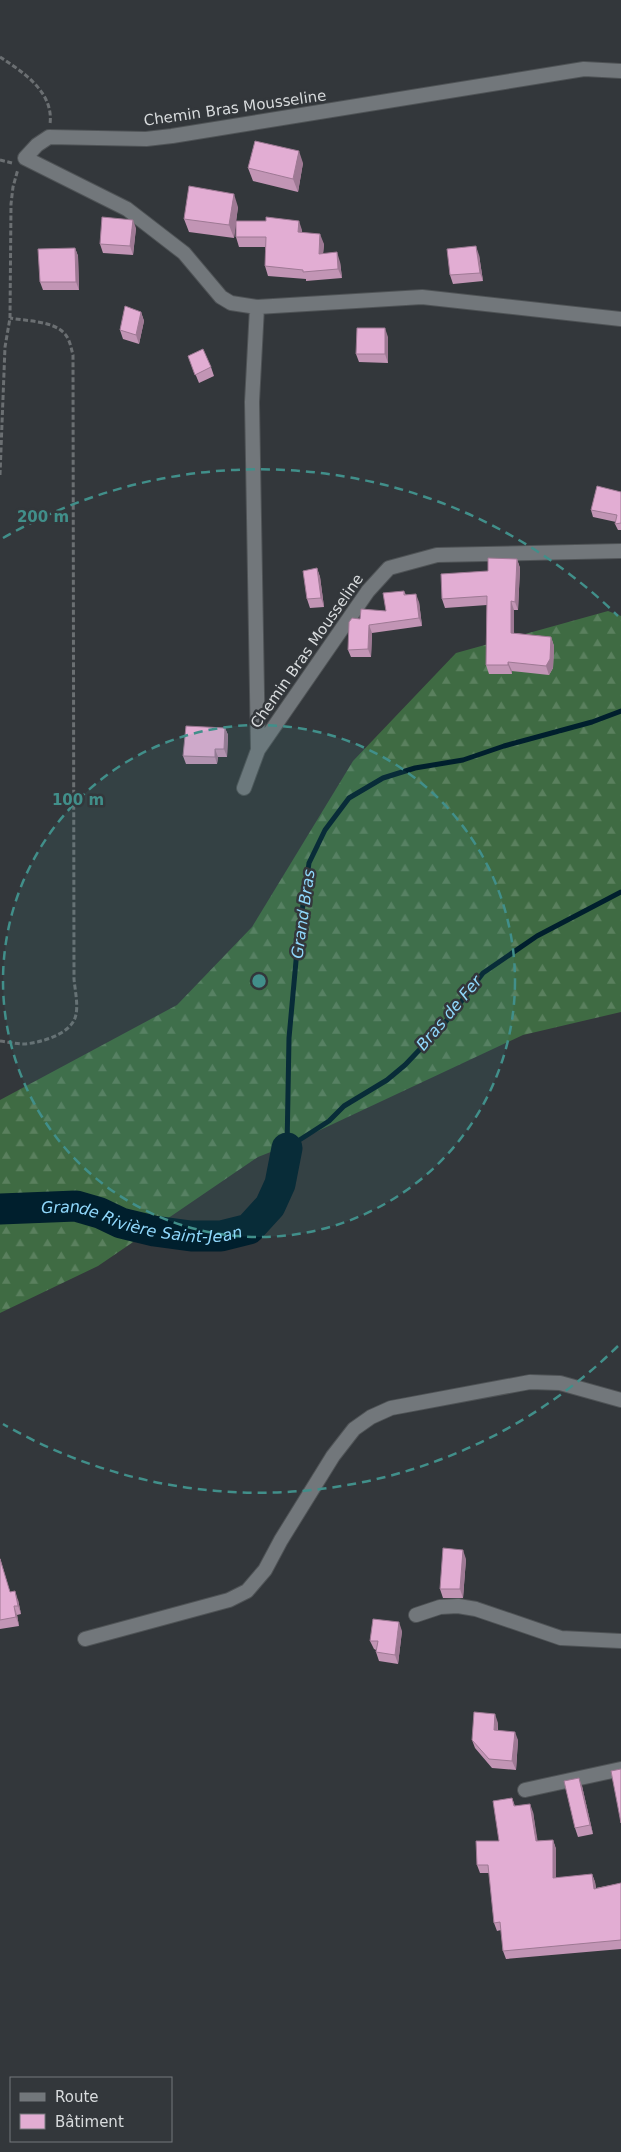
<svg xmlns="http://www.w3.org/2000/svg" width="621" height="2152" viewBox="0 0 621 2152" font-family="'DejaVu Sans',sans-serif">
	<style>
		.forest { fill: url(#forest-firs) }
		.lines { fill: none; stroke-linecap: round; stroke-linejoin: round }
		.stream { stroke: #001f2d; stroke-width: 5 }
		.river { stroke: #001f2d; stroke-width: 31 }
		.minor-casing { stroke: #4f5356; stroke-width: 16 }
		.path { stroke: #6b6f72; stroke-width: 3; stroke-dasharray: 5 2.5; stroke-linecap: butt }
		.minor { stroke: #72777b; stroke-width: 14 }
		.wall { fill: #c295b5 }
		.shaded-wall { fill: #9e7994 }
		.building { fill: #e2add3; stroke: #9e7994 }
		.ring { fill: none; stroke: #418f8a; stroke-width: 2.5; stroke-dasharray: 9 6 }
		.labels { text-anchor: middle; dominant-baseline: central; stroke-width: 5; stroke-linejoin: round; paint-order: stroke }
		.street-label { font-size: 15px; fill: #d8dbdd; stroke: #33373b }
		.water-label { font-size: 16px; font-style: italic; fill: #8fd7fb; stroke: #33373b }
		.centre { fill: #418f8a; stroke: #33373b; stroke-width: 2.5 }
		.ring-label { font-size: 15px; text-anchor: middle; font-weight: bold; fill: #418f8a; stroke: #33373b; stroke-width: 5; stroke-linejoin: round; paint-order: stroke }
	</style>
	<defs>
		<pattern id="forest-firs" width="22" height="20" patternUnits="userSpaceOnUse" patternTransform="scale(1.25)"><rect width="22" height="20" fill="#3f6b43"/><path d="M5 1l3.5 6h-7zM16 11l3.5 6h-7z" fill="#5a805e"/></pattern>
	</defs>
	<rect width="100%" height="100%" fill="#33373b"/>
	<path class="forest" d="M608,611L621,616V1012L523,1035L286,1146L258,1157L98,1266L0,1313V1100L177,1005L252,927L353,761L456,653Z"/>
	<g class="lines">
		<path class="stream" d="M287,1148L289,1038L298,939L309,863L325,830L349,798L383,778L415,768L463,760L504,746L592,722L621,711
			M287,1148L329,1121L344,1106L387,1080L405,1065L444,1024L483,973L537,936L621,892"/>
		<path class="river" id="s1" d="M0,1209L76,1206L100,1213L121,1223L154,1231L191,1236H221L249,1229L270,1206L280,1184L287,1148"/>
		<defs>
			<path id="minor" d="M621,71L584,69L172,136L146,139L49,137L37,145L25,158L127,209L184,253L221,297L231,303L257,307L422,297L621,319
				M258,750L368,591L389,568L437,555L621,551
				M244,788L258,750L252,402L257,307
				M416,1615L440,1607L458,1606L476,1609L561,1638L621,1641
				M85,1639L229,1600L247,1591L265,1570L281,1540L333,1456L354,1429L371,1417L391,1408L530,1382L560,1383L621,1400
				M525,1790L621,1769"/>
		</defs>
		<use href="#minor" class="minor-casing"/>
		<path class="path" d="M0,57C23,72 54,92 50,124
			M0,160L12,163
			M0,475L5,347L10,318L11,204L13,187L18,169
			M0,1041C8,1042 16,1044 24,1044C39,1043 69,1035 75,1018C79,1007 75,991 74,979L73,355C71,348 70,339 64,333C53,321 26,321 10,318"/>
		<use href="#minor" class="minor"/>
	</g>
	<path class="wall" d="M303,163L298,192L253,181L248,168Z
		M238,207L236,221L302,230V232L324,244L323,254L340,262L342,278L306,281V279L268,276L265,266V247H239L236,237V222L234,238L189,232L184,219Z
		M136,228L133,255L103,253L100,244Z
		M75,248L78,256L79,290H43L40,282Z
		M479,255L483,281L453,284L450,275Z
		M141,312L144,321L139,344L123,339L120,330Z
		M388,337V363L359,362L356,354Z
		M188,356L211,367L214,376L199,383Z
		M621,492V530H618L615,524L616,522L593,517L591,510Z
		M517,559L520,568L518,610H514V633L551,637L554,646L553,668L549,675L512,671V674H489L486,665L487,605L445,608L442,599L488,571Z
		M317,568L320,577L324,607L310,608L307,599Z
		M404,591L406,595L419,602L422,626L372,633L371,657H351L348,650L360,619L386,611Z
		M225,728L228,735L227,757H218L217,764H186L183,756Z
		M0,1558L10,1592L18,1600L21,1614L17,1615L19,1626L0,1629Z
		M466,1559L463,1598H443L440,1589Z
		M402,1631L398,1664L379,1661L376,1652V1650L374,1649L370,1641Z
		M498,1723V1730L518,1740L516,1770L492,1768L475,1748L472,1740Z
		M582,1786L593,1834L578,1837L575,1828Z
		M512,1798L515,1806L533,1812L537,1841L553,1840L556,1849V1878L592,1874L595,1882L596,1888L621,1883V1949L506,1959L503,1951L501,1930L497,1931L494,1923L489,1873H480L477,1865L499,1841Z"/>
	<path class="shaded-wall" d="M299,151L303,163L298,192L293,179Z
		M234,194L238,207L234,238L229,225Z
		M133,220L136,228L133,255L130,246Z
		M299,221L302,230L301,242L298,232Z
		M320,234L324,244L322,264L319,254Z
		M476,246L479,255L483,281L480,273Z
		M75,248L78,256L79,290L76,282Z
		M337,252L340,262L342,278L338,269Z
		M141,312L144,321L139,344L136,335Z
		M385,328L388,337V363L385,354Z
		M517,559L520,568L518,610L515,602Z
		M317,568L320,577L324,607L321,598Z
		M416,594L419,602L422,626L419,618Z
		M511,601L514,610V642L511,633Z
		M369,625L372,633L371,657L368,649Z
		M551,637L554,646L553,668L549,675L546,666Z
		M508,662L512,671V674L508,665Z
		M225,728L228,735L227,757L224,749Z
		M215,749L218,757L217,764L215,757Z
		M463,1550L466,1559L463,1598L460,1589Z
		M15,1591L18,1600L21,1614L18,1606Z
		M14,1606L17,1615L19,1626L16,1617Z
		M399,1622L402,1631L398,1664L395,1655Z
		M495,1714L498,1723L497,1739L494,1730Z
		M515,1732L518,1740L516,1770L512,1761Z
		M579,1778L582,1786L593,1834L590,1825Z
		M530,1804L533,1812L539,1849L536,1841Z
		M553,1840L556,1849V1886L553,1878Z
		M592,1874L595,1882L597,1897L594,1889Z"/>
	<path class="building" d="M255,141L299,151L293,179L248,168Z
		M189,186L234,194L229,225L184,219Z
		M102,217L133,220L130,246L100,244Z
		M266,217L299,221L298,232L320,234L319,254L337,252L338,269L303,272V270L265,266L266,237H236V221H266Z
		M476,246L480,273L450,275L447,249Z
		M75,248L76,282H40L38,249Z
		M125,306L141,312L136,335L120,330Z
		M357,328H385V354H356Z
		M203,349L211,367L195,375L188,356Z
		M597,486L621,492V523L615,524L617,515L591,510Z
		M488,558L517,559L515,602L511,601V633L551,637L550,659L546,666L508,662V665H486L487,596L442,599L441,574L488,571Z
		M317,568L321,598L307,599L303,571Z
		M404,591V595L416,594L419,618L369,625L368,649L348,650L349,622L352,618L360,619L361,609L386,611L383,593Z
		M186,726L225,728L224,749H215V757L183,756Z
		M443,1548L463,1550L460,1589H440Z
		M0,1559L10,1592L15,1591L18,1606H14L16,1617L0,1620Z
		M373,1619L399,1622L395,1655L376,1652L378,1641H370Z
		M474,1712L495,1714L494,1730L515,1732L512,1761L489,1759L472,1740Z
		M621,1769V1823L611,1771Z
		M579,1778L590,1825L575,1828L564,1781Z
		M512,1798L514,1806L530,1804L536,1841L553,1840V1878L592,1874L594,1889L621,1883V1940L503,1951L500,1922L494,1923L488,1865H477L476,1841H499L493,1801Z"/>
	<circle cx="259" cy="981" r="256" fill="#418f8a" fill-opacity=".12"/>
	<g class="ring">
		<circle cx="259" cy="981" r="256"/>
		<path d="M618 1346A512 512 0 0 1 3 1424M3 538A512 512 0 0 1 618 616"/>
	</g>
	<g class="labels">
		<g class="street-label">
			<text transform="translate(235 108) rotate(-8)">Chemin Bras Mousseline</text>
			<text transform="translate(307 651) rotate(-55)">Chemin Bras Mousseline</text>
		</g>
		<g class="water-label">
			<text transform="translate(303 914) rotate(-82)">Grand Bras</text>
			<text transform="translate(449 1013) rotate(-50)">Bras de Fer</text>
			<text stroke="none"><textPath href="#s1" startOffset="144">Grande Rivière Saint-Jean</textPath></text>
		</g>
	</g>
	<circle cx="259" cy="981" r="8" class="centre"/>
	<g class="ring-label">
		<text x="43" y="522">200 m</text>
		<text x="78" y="805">100 m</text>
	</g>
	<rect x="10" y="2077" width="162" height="65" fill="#33373b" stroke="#75797c"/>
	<rect x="20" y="2093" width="25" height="8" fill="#72777b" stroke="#75797c"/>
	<text x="55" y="2102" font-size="15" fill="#d8dbdd">Route</text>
	<rect x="20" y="2114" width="25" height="15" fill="#e2add3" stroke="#75797c"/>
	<text x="55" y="2127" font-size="15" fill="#d8dbdd">Bâtiment</text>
</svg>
